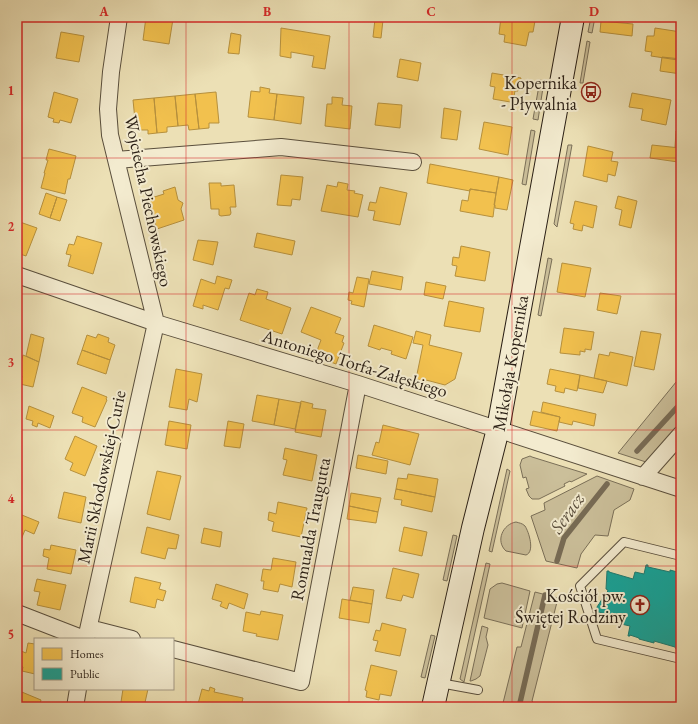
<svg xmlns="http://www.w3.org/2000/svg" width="698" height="724" viewBox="0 0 698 724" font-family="'EB Garamond',serif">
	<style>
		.green { fill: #cbbf9a; stroke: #7a6f58 }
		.homes { fill: #f2c14e; stroke: #b6903d }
		.public { fill: #17a398; stroke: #1d7b71 }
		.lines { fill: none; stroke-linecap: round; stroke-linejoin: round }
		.stream { stroke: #776b55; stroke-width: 5.5 }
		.lane-casing { stroke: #5a4f3d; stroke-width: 10 }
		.street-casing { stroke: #5a4f3d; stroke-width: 18 }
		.secondary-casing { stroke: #2a1f15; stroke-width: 24 }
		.lane { stroke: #f3ebcf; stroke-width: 8 }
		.street { stroke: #f3ebcf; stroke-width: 16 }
		.secondary { stroke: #f3ebcf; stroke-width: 22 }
		.grid { fill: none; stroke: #d62828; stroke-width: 1; stroke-opacity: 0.55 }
		.labels { text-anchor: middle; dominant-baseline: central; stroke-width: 4; stroke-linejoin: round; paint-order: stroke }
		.poi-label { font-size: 18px; fill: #2a1f15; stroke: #f3ebcf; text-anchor: end }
		.street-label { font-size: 18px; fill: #2a1f15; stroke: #f3ebcf }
		.water-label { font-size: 19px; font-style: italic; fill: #574b3a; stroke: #f3ebcf }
		.neatline { fill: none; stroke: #d62828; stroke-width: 1.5 }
		.grid-label { font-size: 13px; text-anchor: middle; font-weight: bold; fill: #d62828 }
	</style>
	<rect width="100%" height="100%" fill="#ece0b5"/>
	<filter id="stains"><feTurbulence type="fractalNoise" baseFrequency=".005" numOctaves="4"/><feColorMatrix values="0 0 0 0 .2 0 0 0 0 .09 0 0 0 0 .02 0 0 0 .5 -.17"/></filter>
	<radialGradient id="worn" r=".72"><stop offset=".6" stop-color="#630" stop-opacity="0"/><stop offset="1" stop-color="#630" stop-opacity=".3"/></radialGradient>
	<path class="green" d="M591,17H595L592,33L588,32Z
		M587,41L590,42L583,83H580Z
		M540,80L544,81L538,120L533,119Z
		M531,130L535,131L526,185L522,184Z
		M568,145H572L557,227L554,224Z
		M548,258L552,259L541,316L538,315Z
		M681,376V426L649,460L646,462L618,453Z
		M530,456L532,457L587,474L571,482L570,481L564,484L565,486L539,499H532L529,496L526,489L529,488L526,477L523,478L520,465L522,459Z
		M507,469L510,471L492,552L489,551Z
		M597,476L634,489L630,500L614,510L608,536L595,535L581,554L577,568L546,561L531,516L545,510L544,503Z
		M516,522C519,523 522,523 525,526C529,532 535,552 526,555L506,551C495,541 503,524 516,522Z
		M453,535L457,536L447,581L443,580Z
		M486,563L490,564L464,682L460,679Z
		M502,583L530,591L522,628L484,618L490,589L497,584Z
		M535,592L558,598L532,701L537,707H502L517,647H521Z
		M482,626L488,628L486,637L488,645L480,676L476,679L471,681H470Z
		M431,635L435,636L425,678L421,677Z"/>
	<path class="homes" d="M146,17L173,19L169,44L143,40Z
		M501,17H513L535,21L533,32H529L526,46L504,42L505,35L499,34Z
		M375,19L383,20L381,38L373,37Z
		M601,21L633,24L632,36L600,32Z
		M281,28L330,36L325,69L312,67L314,56L291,52V58L280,56Z
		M655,28L681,32V42L678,60L651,56L652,52L645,51L647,36H654Z
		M61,32L84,36L79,62L56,58Z
		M231,33L241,35L239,54L228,53Z
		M662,57L681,59V74L660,71Z
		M400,59L421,63L418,81L397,77Z
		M492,73L521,78L518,91H515L513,101L516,103L493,99L495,87L490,86Z
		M260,87L270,89L269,93L277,94L274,120L248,117L251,91L260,92Z
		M54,92L78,99L71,123L60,120L59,123L53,122L54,119L48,117Z
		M216,92L219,123H209V128L199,129L195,94Z
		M632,93L671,100L666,125L641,120L643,109L629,107Z
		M195,94L199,129L189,130L188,125L178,126L175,96Z
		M277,94L304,97L301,124L274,120Z
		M175,96L178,126L167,127V132L157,133L154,98Z
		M332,97L343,98L342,105L352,106L350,129L325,126L327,104H332Z
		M154,98L157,133L148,134V130H136L133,100Z
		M378,103L402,105L400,128L375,125Z
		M444,108L461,111L457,140L441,138Z
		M484,122L512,127L508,155L479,149Z
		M676,131L681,132V148L675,147Z
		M652,145L680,148L678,162L650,158Z
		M588,146L613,152L611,161L618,162L615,176L608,174L607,182L583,176Z
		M49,149L76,156L70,179H68L65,194L41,188L45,173H44L48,160H46Z
		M430,164L499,177L496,193L470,189V191L427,183Z
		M281,175L303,177L300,200L292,199L291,206L277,205Z
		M499,177L513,180L507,210L495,208V205H494Z
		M338,182L348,184L347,190L355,191L354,193L363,195L358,217L321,211L327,185L337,187Z
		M209,183H221V186L234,185L236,207H230L231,213L230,215L221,216L219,215V209H211Z
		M175,187L178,200L183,203L181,209L184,220L157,229L148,199L164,194L163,191Z
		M380,187L407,193L400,225L373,220L375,211L368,210L370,202L376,203Z
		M470,189L496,193L493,217L460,211L462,200L468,201Z
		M46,193L57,197L50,218L39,214Z
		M618,196L637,201L631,228L619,225L622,210L615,208Z
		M57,197L67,200L60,221L50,218Z
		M575,201L597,206L593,228L583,225L582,231L573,229L574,224L570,223Z
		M17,221L37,228L26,256L17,253Z
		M257,233L295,241L292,255L254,247Z
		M77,236L102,243L93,274L68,266L71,255L66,254L69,244L74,245Z
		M198,240L218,242L213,265L193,260Z
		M461,246L490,252L485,281L455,276L457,266L452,265L453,257L459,258Z
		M562,263L591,268L585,297L557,292Z
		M372,271L403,277L401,290L369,284Z
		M217,276L232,280L229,289L225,288L218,310L203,305V309L193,306L201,279L215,284Z
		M357,277L369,279L364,307L351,304L352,301L348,300L349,292L353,293Z
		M426,282L446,286L443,299L424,295Z
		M257,289L268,292L266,299L291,308L282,334L240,320L249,293L255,295Z
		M600,293L621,296L617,314L597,310Z
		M449,301L484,308L480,332L444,326Z
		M311,307L341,318L335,333L344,336L342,342L344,343L336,364L315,356L321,340L301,332Z
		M17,312L21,313L17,324Z
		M374,325L413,337L406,359L391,354L392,351L381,348L380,350L368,346Z
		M564,328L594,332L591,350L585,349V352L580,351V355L560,353Z
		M416,331L431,335L429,345L462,353L455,379L445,385L426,380L425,382L416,379L423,345L413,343Z
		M641,331L661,334L654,370L634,366Z
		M31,334L44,338L39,362L26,356Z
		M98,334L109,338L108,342L115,345L110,360L82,350L87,335L96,338Z
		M82,350L110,360L106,374L77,364Z
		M610,352L633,357L627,386L594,378L599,354L609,356Z
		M23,355L39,362L33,387L20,384L22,376L18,375Z
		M176,369L202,374L197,402L189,399L187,410L169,407Z
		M550,369L580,375L577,391L565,388L564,393L555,391L556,386L547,384Z
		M580,375L607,381L603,393L578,388Z
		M82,387L107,397L106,399L107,400L95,427L82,422L83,417L72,413Z
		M257,395L279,399L274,425L252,421Z
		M279,399L301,403L295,429L274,425Z
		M301,401L313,404L312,408L326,410L321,437L295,432Z
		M543,402L596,414L594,426L573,421L572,425L559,422L560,417L541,412Z
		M29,406L54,416L50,428L38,423L37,427L32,425L33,421L26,419Z
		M533,411L560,417L557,431L530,425Z
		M169,421L191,425L187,449L165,445Z
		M228,421L244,424L240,448L224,446Z
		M383,425L419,434L410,465L372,455L376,442L379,443Z
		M75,436L97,446L85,476L70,470L73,463L65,459Z
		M285,448L317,455L312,481L283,475L287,460L283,459Z
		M358,455L388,461L386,474L356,468Z
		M157,471L181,476L170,520L147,514Z
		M408,474L438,479L435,497L396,489L398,478L407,479Z
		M396,489L435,497L432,512L401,505L402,500L394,499Z
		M64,492L86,497L81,523L58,518Z
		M351,493L381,498L378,512L349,506Z
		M278,502L307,508L301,537L272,531L274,522L268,520L269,512L276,514Z
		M349,506L378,512L376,523L347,519Z
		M17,513L39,522L34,534L25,530L20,542L17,541Z
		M147,527L179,535L176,549L168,548L165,559L141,553Z
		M404,527L427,532L422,556L399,551Z
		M204,528L222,532L220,547L201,543Z
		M51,545L76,550L71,574L47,569L49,558L43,556L44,549L50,550Z
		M273,558L296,562L292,587L280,584L278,592L263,589L264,581H261L263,569L271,570Z
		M393,568L419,574L413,598L403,595L401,601L386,598Z
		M135,577L161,583L159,589L166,591L163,601L157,599L155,608L130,602Z
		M37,579L66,585L60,610L37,605L40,592L34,591Z
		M216,584L248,594L244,609L229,603L227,609L220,606L222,602L212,599Z
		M353,587L374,590L372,604L350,600Z
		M342,599L372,604L369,623L339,618Z
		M261,611L283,615L278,640L256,636L257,634L243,631L246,612L260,615Z
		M382,623L406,629L400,656L375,651L378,641L373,640L376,630L380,631Z
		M28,643L35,644V674L22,671L23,667L18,666L21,651L26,653Z
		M371,665L397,671L391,696L380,694L379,700L366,697L367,691L365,690Z
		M210,687L215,689L214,692L243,698L241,707H189L190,702L198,704L202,689L209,691Z
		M123,689H148L144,707L121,702Z
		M17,690L41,700L39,707H17Z"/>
	<path class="public" d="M646,565H648V567L670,572V570L681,573V635L677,649H676L675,647L654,641V643L639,639V638L630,635V636H628L630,626L621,624L622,618L598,612L596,613L597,607L604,596H606L608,590L606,589L607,571H609V572L633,579L635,572L644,574Z"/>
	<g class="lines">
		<path class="stream" d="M637,451L681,403
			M557,561L564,538L607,484
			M519,707L545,595"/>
		<defs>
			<path id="lane" d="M681,556L624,542L580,586L597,639L681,659
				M440,683L478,690"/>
			<path id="street" d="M116,160L281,147L413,162
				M17,275L156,323L358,384L681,489
				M643,477L681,434
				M17,613L84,639
				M89,628L132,639
				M86,639L156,323L110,135L108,109L111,72L119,17
				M173,649L301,682L358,384
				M75,707L78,689"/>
			<path id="secondary" d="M433,707L473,528L498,429L573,17"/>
		</defs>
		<use href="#lane" class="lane-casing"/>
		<use href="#street" class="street-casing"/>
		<use href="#secondary" class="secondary-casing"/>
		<use href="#lane" class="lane"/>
		<use href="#street" class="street"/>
		<use href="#secondary" class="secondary"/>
	</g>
	<path class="grid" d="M186,17V707M349,17V707M512,17V707M17,158H681M17,294H681M17,430H681M17,566H681"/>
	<defs>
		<symbol id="bus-ring" viewBox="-11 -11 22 22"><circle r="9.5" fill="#f3ebcf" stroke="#8f2418" stroke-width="1.5"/><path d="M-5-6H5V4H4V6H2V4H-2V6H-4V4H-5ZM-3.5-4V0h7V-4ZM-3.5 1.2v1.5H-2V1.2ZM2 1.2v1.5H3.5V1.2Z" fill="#8f2418"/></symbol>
		<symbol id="church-ring" viewBox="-11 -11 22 22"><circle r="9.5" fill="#f3ebcf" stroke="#8f2418" stroke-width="1.5"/><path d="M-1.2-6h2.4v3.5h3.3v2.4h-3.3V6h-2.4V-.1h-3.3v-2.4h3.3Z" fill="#8f2418"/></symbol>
	</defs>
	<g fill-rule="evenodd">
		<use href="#bus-ring" x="580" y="81" width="22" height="22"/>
		<use href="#church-ring" x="629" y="594" width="22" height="22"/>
	</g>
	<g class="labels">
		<g class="poi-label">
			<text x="577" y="82">Kopernika<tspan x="577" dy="21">- Pływalnia</tspan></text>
			<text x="626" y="595">Kościół pw.<tspan x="626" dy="21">Świętej Rodziny</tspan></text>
		</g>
		<g class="street-label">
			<text transform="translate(149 201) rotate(78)">Wojciecha Piechowskiego</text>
			<text transform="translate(355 363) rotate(17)">Antoniego Torfa-Załęskiego</text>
			<text transform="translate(510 363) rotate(-80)">Mikołaja Kopernika</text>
			<text transform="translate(101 477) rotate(-78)">Marii Skłodowskiej-Curie</text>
			<text transform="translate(310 529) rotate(-79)">Romualda Traugutta</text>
		</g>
		<g class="water-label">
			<text transform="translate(567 513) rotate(-55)">Seracz</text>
		</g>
	</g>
	<rect width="698" height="724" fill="none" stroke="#ece0b5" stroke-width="44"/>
	<rect x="34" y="638" width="140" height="52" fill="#f3ebcf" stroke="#a39985"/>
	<rect x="42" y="648" width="20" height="12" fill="#f2c14e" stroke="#a39985"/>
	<text x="70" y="658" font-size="12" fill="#2a1f15">Homes</text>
	<rect x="42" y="668" width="20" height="12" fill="#17a398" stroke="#a39985"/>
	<text x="70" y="678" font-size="12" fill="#2a1f15">Public</text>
	<rect x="22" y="22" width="654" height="680" class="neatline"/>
	<g class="grid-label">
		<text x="104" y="16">A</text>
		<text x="267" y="16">B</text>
		<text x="431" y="16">C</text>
		<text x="594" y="16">D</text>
		<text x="11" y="95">1</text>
		<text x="11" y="231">2</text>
		<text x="11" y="367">3</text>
		<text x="11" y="503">4</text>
		<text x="11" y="639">5</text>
	</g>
	<rect width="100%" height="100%" filter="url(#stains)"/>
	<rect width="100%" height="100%" fill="url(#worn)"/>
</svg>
